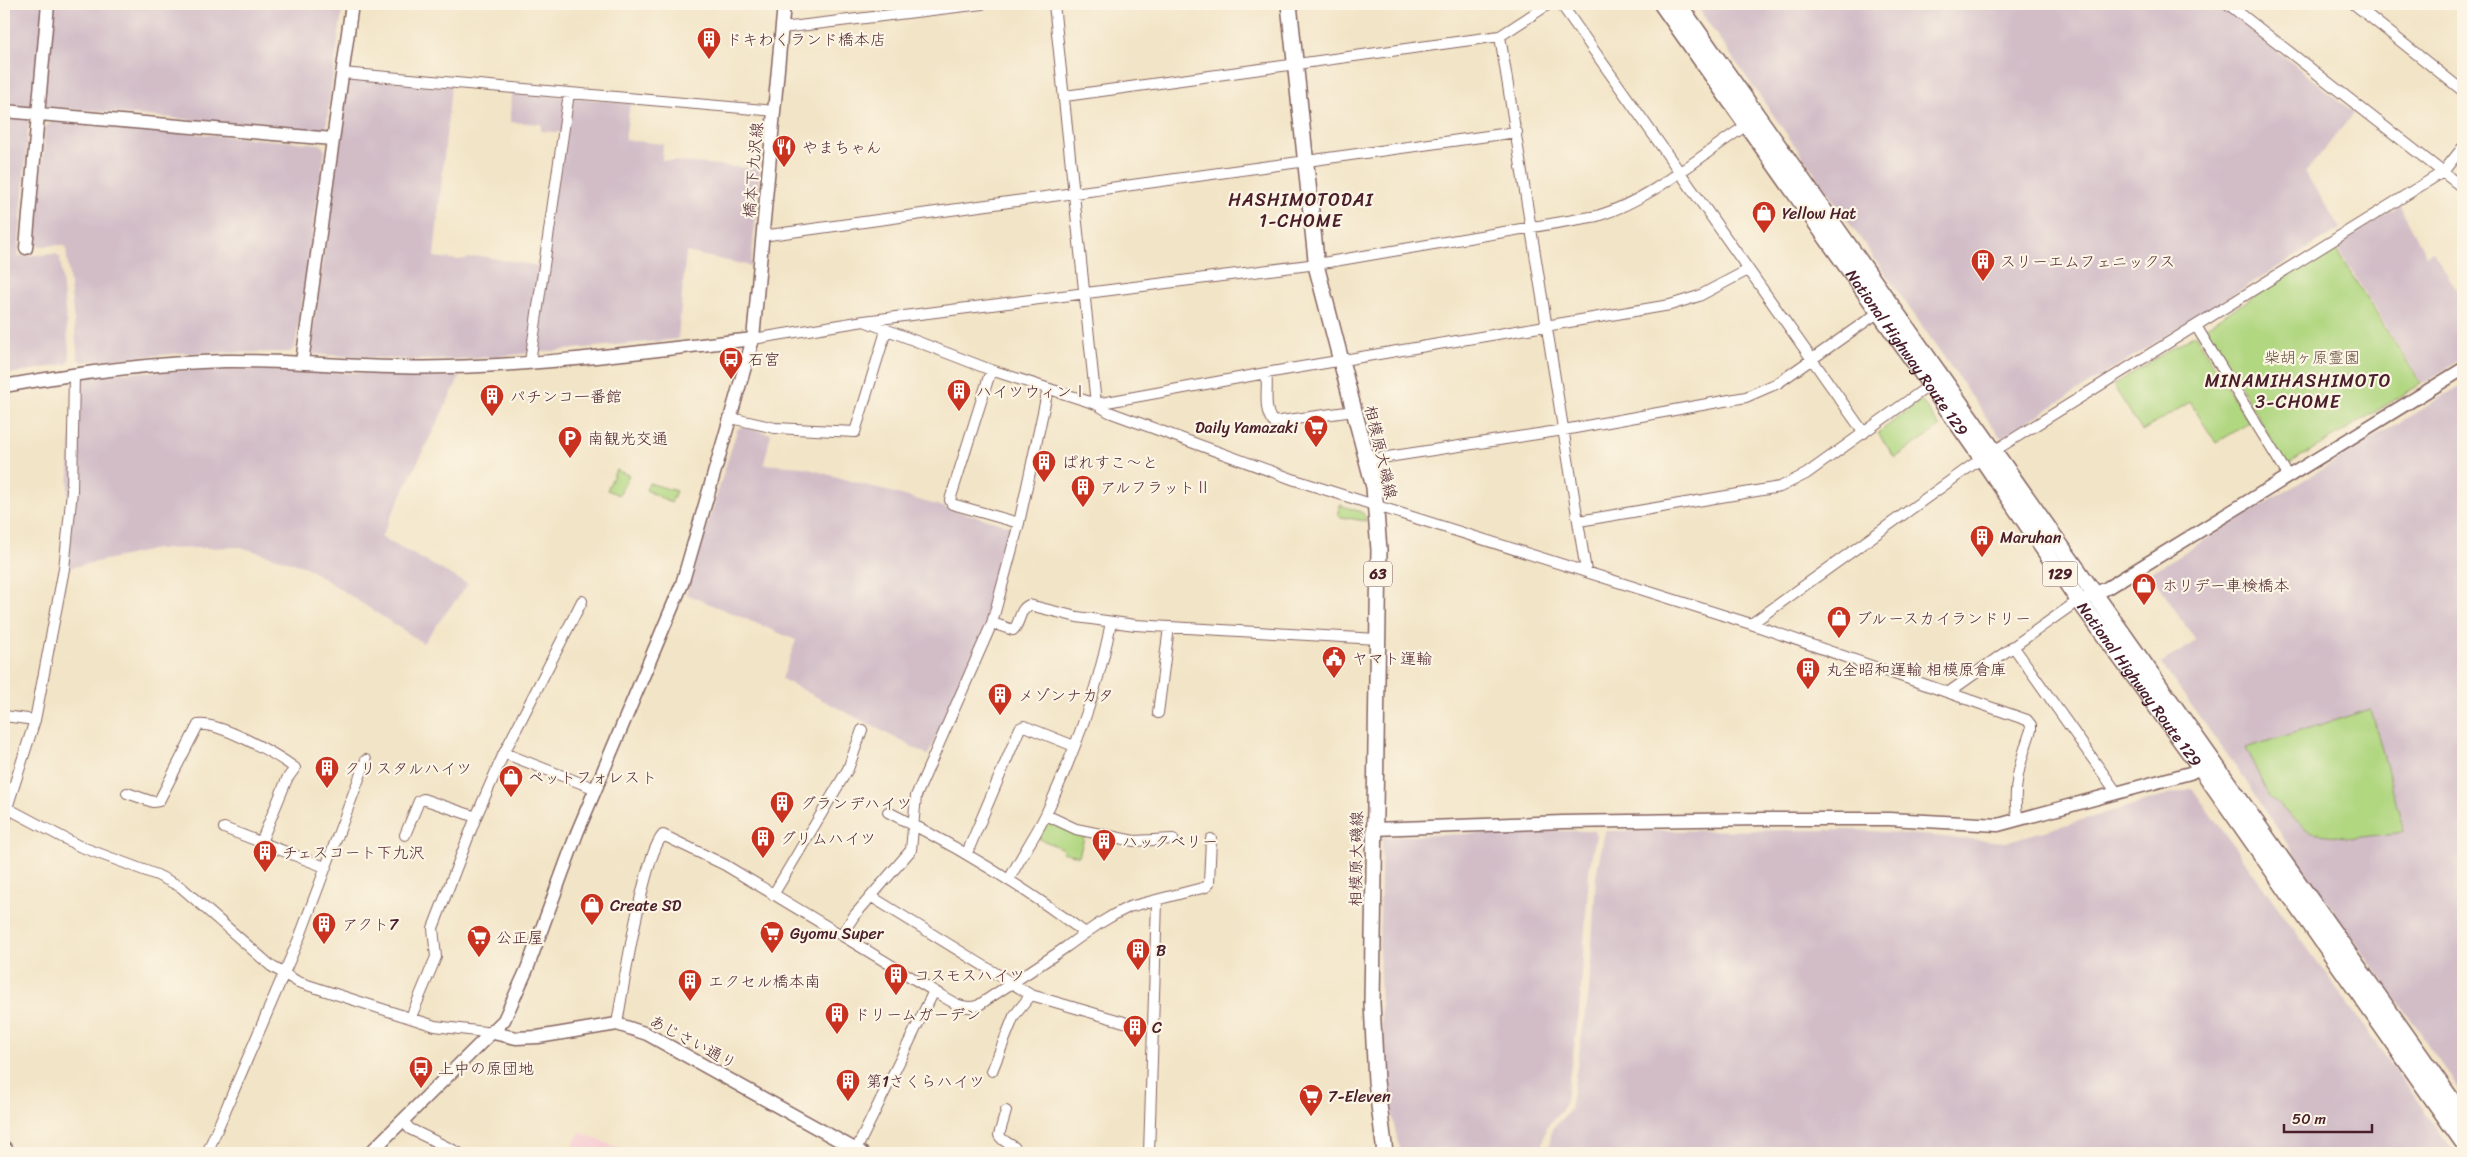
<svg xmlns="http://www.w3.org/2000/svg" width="2467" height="1157" viewBox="0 0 2467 1157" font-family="Sriracha,'Klee One',sans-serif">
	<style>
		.built { fill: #f7cfd3 }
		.industrial { fill: #d2bdc7 }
		.green { fill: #b1d781; stroke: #7e7b56 }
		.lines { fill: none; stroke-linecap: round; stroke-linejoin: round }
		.minor-casing { stroke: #856461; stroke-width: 12 }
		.tertiary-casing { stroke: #856461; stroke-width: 15 }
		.primary-casing { stroke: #856461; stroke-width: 18 }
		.trunk-casing { stroke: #856461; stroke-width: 19 }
		.minor { stroke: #fff; stroke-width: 10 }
		.tertiary { stroke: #fff; stroke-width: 12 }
		.primary { stroke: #fff; stroke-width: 15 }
		.trunk { stroke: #fff; stroke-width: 16 }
		.labels { text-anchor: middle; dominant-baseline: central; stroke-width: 4.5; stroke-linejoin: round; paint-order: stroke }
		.shield { fill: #fcf5e5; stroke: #7f5f63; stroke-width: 1 }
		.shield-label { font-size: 15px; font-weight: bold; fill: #4a1f2b }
		.poi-label { font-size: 16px; fill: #4a1f2b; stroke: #fcf5e5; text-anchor: start }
		.street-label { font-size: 16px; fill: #4a1f2b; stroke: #fcf5e5 }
		.park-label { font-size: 16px; fill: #644d40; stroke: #fcf5e5 }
		.neighbourhood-label { font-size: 18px; letter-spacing: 1px; fill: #4a1f2b; stroke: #fcf5e5 }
	</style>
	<rect width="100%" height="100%" fill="#fcf5e5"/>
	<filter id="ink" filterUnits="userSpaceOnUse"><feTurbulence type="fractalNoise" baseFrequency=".02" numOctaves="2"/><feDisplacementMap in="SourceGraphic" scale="10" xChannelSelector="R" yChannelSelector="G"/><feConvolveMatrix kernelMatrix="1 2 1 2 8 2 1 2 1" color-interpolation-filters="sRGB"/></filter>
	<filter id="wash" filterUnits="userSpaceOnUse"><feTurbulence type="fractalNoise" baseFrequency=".0096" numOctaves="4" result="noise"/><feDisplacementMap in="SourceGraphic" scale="20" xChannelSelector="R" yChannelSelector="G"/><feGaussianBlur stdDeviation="1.12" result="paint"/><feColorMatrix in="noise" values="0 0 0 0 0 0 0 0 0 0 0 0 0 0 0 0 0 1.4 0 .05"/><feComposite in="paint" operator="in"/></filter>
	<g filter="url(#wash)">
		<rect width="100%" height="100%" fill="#f2e4c6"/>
		<path class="built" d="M580,1132L630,1153H569Z"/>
		<path class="industrial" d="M4,4H343L326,128L322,132L30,105L18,256L56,254L60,257L70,361L67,364L4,375Z
			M1695,4H2219L2354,113L2305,173L2341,228L2001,438Z
			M348,77L451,86L434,257L459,260L480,256L539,266L566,133L541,131V124L510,122L512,92L630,103L625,140L663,144L662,160L760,169L751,266L686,252L678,339L470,359L411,360L310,354Z
			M52,122L321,144L325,151L295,347L290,352L184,353L82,362L78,359L66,248L63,245L38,246L36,244L45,127Z
			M2400,206L2426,255L2433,251L2463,300V358L2422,384L2336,246Z
			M228,369L460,376L381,537L468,584L423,643L306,567L241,547L156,549L64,569L74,374Z
			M2463,384V1094L2304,869L2242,775L2161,664L2196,641L2150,573Z
			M741,426L771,434L764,464L802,467L1014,527L988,623L928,755L782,679L796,640L686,594L737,430Z
			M2192,788L2455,1153H1548L1552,1129L1570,1110L1589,991L1596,876L1605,831L1859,830L2006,842Z
			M1548,831H1594L1596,835L1589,872L1579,1013L1566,1100L1562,1110L1546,1127L1540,1153H1400L1383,1071L1379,949L1382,837Z"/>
		<path class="green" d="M2334,247L2421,384L2290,463H2285L2205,327Z
			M2195,334L2249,423L2216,443L2190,402L2142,431L2113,385Z
			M1921,400L1940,427L1895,458L1878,433Z
			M616,470L629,475L619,495L607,490Z
			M649,483L676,491L671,503L646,490Z
			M1340,505L1361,512L1364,514L1366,521L1341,517L1338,513Z
			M2371,709L2404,832L2353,838L2311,833L2269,797L2246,748Z
			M1051,822L1085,834L1079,856L1062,852L1063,849L1038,838L1046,824Z"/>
	</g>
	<g filter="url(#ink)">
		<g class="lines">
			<defs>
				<path id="minor" d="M1054,4L1096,404L1266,373L1670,305L1699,296L1748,270
					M1561,4L1864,433
					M2228,4L2463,188
					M2354,4L2463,91
					M782,28L982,4
					M1500,36L1586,571
					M342,73L775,111
					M1065,96L1500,36L1549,4
					M762,236L1517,132
					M864,321L991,370L1096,404L1109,412L1295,480L1751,624L2027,720L2031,725V730C2021,759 2011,790 2018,820
					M2196,326L2289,477
					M753,339L864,321L1317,264L1597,216C1653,199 1699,156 1747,125
					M530,362L569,93
					M991,370L950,500L952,504L1019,523
					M1266,373C1269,388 1262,408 1273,422L1354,411
					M74,374L72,491L64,569L35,720L7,808L79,846L157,875L181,887L271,966L298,982L435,1026L493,1033
					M731,418L775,428L855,432L886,331
					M1994,451L2443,172L2463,147
					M1368,460L1564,430L1746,397L1778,383L1879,312
					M1579,521L1780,487L1806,474L1930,385
					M992,623L1013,630C1021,623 1018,610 1029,605L1077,617L1135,625L1377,639
					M1751,624L1982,458
					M2013,646L2117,793
					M1949,692L2079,600
					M1158,713L1169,627
					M4,716L35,720
					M504,753L596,789
					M127,793L153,802L159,801L198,725C220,722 276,754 295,768L287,779L261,842
					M888,812C957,846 1022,886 1084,932
					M1046,815L1076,829L1134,841L1173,839
					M224,828L325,867
					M405,835L419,801L423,799L476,817
					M967,853L1020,728L1024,726L1074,746
					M1009,880C1020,857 1035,837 1046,814C1074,753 1099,688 1111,622
					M773,895L848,769L862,730
					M872,897L1031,995L1124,1022
					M842,934L854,916L911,850L916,796L992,623L1019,523L1048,389
					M411,1017L436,957L433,928L476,817L504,753L582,601
					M617,1024C623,989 643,856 663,835L725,865L934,991C948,999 962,1012 979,1005C1008,985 1038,967 1066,947C1087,932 1105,918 1129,907L1206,887L1209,883L1211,839
					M992,1071L1014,1016L1031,995
					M1006,1111L999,1135C1003,1144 1015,1143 1018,1153
					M403,1121L410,1129L459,1153
					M856,1150L934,991
					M207,1153L300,936L366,760
					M1149,1153L1157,901"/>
				<path id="tertiary" d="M4,111L333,139
					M26,248L48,4
					M302,362L352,4
					M4,386C77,373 150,363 225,361C299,360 374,370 448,367C549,365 652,350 753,339
					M2088,597L2107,588L2463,369
					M4,806L7,808L4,819
					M1374,829L1563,822L1762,819H1889L1998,825L2190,773L2207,764
					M493,1033L516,1038L538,1037L617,1024L647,1034L862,1153
					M4,1147L9,1153
					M370,1153L504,1020L527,969L577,833L682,584L753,339L784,4"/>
				<path id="primary" d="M1289,4L1317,269L1374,487L1379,550L1372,1003L1376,1081L1385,1153"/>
				<g id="trunk">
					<path id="s1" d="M1662,4L1982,458L2073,592L2201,768L2463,1142"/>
					<path d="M1678,4L2463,1116"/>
				</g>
			</defs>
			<use href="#minor" class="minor-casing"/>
			<use href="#tertiary" class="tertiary-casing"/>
			<use href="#primary" class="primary-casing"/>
			<use href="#trunk" class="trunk-casing"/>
			<use href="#minor" class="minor"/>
			<use href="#tertiary" class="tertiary"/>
			<use href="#primary" class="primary"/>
			<use href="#trunk" class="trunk"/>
		</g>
	</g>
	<defs>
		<symbol id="building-pin" viewBox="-11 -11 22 30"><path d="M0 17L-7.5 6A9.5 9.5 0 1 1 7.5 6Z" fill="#c8321e" stroke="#fcf5e5"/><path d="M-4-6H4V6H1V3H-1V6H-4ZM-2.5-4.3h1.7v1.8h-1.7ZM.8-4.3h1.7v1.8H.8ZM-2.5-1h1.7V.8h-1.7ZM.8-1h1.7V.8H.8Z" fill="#fff"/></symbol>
		<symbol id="restaurant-pin" viewBox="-11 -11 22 30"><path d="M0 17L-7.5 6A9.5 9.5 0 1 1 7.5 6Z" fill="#c8321e" stroke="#fcf5e5"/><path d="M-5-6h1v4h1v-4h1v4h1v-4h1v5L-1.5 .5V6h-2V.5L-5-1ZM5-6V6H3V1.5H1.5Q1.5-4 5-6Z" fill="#fff"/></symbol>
		<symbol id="shop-pin" viewBox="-11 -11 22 30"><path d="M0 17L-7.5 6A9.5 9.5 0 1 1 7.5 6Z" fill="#c8321e" stroke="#fcf5e5"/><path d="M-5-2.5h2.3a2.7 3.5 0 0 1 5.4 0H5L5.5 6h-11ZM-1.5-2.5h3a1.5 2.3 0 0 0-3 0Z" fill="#fff"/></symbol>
		<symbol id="bus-pin" viewBox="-11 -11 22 30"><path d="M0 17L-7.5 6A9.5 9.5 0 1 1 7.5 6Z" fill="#c8321e" stroke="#fcf5e5"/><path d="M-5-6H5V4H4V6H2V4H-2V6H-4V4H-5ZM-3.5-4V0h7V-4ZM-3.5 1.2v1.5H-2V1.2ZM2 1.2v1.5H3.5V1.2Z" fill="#fff"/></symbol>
		<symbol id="supermarket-pin" viewBox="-11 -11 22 30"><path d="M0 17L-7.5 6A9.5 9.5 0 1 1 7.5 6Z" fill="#c8321e" stroke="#fcf5e5"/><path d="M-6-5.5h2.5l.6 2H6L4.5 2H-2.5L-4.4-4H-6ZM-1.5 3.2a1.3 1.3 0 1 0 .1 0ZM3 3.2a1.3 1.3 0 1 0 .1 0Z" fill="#fff"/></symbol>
		<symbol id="parking-pin" viewBox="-11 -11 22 30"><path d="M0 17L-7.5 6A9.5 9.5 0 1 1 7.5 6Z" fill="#c8321e" stroke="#fcf5e5"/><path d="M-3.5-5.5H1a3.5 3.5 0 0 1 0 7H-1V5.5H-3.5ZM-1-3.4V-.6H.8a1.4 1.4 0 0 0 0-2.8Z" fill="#fff"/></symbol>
		<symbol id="civic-pin" viewBox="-11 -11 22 30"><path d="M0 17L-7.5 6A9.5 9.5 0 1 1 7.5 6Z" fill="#c8321e" stroke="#fcf5e5"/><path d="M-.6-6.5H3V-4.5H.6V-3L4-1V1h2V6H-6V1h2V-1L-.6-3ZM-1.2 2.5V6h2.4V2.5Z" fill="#fff"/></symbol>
	</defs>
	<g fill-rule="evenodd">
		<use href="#building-pin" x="695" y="25" width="28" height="38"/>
		<use href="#restaurant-pin" x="770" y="133" width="28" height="38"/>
		<use href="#shop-pin" x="1750" y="199" width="28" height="38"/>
		<use href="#building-pin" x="1969" y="247" width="28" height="38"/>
		<use href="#bus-pin" x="717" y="345" width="28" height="38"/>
		<use href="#building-pin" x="945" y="377" width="28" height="38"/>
		<use href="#building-pin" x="478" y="382" width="28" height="38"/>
		<use href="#supermarket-pin" x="1302" y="413" width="28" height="38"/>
		<use href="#parking-pin" x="556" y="424" width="28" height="38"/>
		<use href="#building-pin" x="1030" y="448" width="28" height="38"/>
		<use href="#building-pin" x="1069" y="473" width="28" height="38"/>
		<use href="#building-pin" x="1968" y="523" width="28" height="38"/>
		<use href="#shop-pin" x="2130" y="571" width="28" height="38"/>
		<use href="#shop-pin" x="1825" y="604" width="28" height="38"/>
		<use href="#civic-pin" x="1320" y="644" width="28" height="38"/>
		<use href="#building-pin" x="1794" y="655" width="28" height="38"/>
		<use href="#building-pin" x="986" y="681" width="28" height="38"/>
		<use href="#building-pin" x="313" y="754" width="28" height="38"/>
		<use href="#shop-pin" x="497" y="763" width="28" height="38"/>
		<use href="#building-pin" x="768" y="789" width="28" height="38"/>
		<use href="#building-pin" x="749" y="824" width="28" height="38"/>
		<use href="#building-pin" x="1090" y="827" width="28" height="38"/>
		<use href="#building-pin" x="251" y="838" width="28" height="38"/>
		<use href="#shop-pin" x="578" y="891" width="28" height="38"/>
		<use href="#building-pin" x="310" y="910" width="28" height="38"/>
		<use href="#supermarket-pin" x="758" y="919" width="28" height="38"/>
		<use href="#supermarket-pin" x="465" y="923" width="28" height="38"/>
		<use href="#building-pin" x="1124" y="936" width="28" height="38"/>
		<use href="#building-pin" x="882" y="961" width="28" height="38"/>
		<use href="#building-pin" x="676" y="967" width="28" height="38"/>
		<use href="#building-pin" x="823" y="1000" width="28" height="38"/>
		<use href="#building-pin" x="1121" y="1013" width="28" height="38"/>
		<use href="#bus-pin" x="407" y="1054" width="28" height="38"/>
		<use href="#building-pin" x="834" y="1067" width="28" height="38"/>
		<use href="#supermarket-pin" x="1297" y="1082" width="28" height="38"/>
	</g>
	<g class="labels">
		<g class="shield">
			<rect x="1364" y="561.5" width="28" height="25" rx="4"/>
			<rect x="2042.5" y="561.5" width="35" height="25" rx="4"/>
		</g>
		<g class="shield-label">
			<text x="1378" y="574">63</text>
			<text x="2060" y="574">129</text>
		</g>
		<g class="poi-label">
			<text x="726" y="39">ドキわくランド橋本店</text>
			<text x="802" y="147">やまちゃん</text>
			<text x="1782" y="213">Yellow Hat</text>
			<text x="2000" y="261">スリーエムフェニックス</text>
			<text x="748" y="359">石宮</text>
			<text x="976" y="391">ハイツウィンⅠ</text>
			<text x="510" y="396">パチンコ一番館</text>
			<text x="1298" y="427" text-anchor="end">Daily Yamazaki</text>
			<text x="588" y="438">南観光交通</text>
			<text x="1062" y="462">ぱれすこ～と</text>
			<text x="1100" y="487">アルフラットⅡ</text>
			<text x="2000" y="537">Maruhan</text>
			<text x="2162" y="585">ホリデー車検橋本</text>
			<text x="1856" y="618">ブルースカイランドリー</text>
			<text x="1352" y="658">ヤマト運輸</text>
			<text x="1826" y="669">丸全昭和運輸 相模原倉庫</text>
			<text x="1018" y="695">メゾンナカタ</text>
			<text x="344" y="768">クリスタルハイツ</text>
			<text x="528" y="777">ペットフォレスト</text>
			<text x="800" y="803">グランデハイツ</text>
			<text x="780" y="838">グリムハイツ</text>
			<text x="1122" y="841">ハックベリー</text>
			<text x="282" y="852">チェスコート下九沢</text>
			<text x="610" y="905">Create SD</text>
			<text x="342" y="924">アクト7</text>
			<text x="790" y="933">Gyomu Super</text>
			<text x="496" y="937">公正屋</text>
			<text x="1156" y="950">B</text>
			<text x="914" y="975">コスモスハイツ</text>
			<text x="708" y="981">エクセル橋本南</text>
			<text x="854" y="1014">ドリームガーデン</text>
			<text x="1152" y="1027">C</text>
			<text x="438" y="1068">上中の原団地</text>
			<text x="866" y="1081">第1さくらハイツ</text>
			<text x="1328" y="1096">7-Eleven</text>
		</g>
		<g class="street-label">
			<text transform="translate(753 170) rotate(-85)">橋本下九沢線</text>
			<text stroke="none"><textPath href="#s1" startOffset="426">National Highway Route 129</textPath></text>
			<text transform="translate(1381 452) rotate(77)">相模原大磯線</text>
			<text stroke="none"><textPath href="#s1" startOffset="831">National Highway Route 129</textPath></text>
			<text transform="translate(1356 859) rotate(-89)">相模原大磯線</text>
			<text transform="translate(693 1042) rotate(28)">あじさい通り</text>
		</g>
		<g class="park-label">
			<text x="2312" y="357">柴胡ヶ原霊園</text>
		</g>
		<g class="neighbourhood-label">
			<text x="1301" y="200">HASHIMOTODAI<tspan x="1301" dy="21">1-CHOME</tspan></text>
			<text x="2298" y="381">MINAMIHASHIMOTO<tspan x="2298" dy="21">3-CHOME</tspan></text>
		</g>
	</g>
	<rect width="2467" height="1157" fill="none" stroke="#fcf5e5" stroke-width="20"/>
	<path d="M2284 1124v8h88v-8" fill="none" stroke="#4a1f2b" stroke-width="2.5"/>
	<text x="2292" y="1124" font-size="15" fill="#4a1f2b" stroke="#fcf5e5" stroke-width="4" paint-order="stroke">50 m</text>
</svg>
